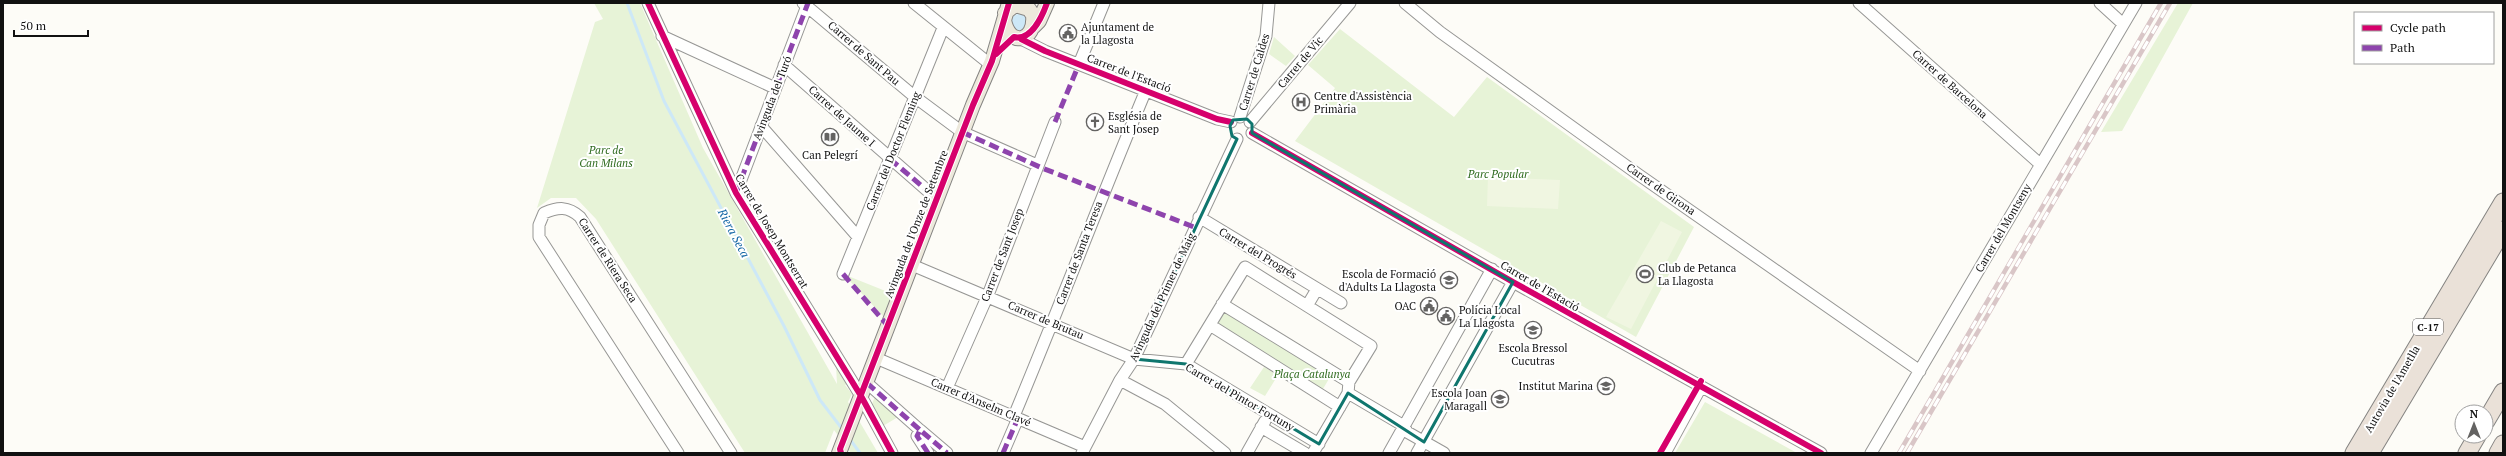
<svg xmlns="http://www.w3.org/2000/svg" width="2506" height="456" viewBox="0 0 2506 456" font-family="'PT Serif',serif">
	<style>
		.green { fill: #e7f3d7 }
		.pitch { fill: #f0f6e1 }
		.water { fill: #cde8f7 }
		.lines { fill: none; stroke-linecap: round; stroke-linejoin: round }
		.stream { stroke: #cde8f7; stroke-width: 3 }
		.minor-casing { stroke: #979795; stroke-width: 13 }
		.major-casing { stroke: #858482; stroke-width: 16 }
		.highway-casing { stroke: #858482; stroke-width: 19 }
		.minor { stroke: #fffffe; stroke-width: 11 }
		.major { stroke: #ede9dc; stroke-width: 14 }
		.highway { stroke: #eae1d8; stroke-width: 17 }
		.rail-casing { stroke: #d9c6c7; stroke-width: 4.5 }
		.rail { stroke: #fff; stroke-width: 3; stroke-dasharray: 9; stroke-linecap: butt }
		.quiet { stroke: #8e44ad; stroke-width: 5; stroke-dasharray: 10 5; stroke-linecap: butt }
		.cycleway-casing { stroke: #fff; stroke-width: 8 }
		.cycleway { stroke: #d6006c; stroke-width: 6 }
		.marked { fill: none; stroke: #0f766e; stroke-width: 3; stroke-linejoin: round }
		.labels { text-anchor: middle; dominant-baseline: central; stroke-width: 4; stroke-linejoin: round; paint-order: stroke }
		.shield { fill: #fff; stroke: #585858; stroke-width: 1 }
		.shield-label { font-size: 10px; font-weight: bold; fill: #111 }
		.poi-label { font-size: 11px; fill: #111; stroke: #fff; text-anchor: start }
		.street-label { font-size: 11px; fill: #111; stroke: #fff }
		.park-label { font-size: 11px; font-style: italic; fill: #2f6b1f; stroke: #fff }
		.water-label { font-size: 12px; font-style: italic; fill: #1768a6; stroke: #fff }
	</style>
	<rect width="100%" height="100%" fill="#fdfcf7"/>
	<path class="green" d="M594,3H640L703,148L837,384L836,365L848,384L845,385L852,394L848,402L878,453H851L834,430L825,453H745L596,219L576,198H551L537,208L595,22L603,19Z
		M2178,3H2193L2122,131L2101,132Z
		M1340,29L1454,117L1487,77L1694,227L1636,337L1295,141L1335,88L1308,65Z
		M1274,37L1295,56L1286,66L1269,54Z
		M843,274L893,294L883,316Z
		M1222,304L1333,372L1320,394L1210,325Z
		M1264,367L1278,375L1265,396L1250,388Z
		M877,392L903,414L883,426L871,406Z
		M1705,402L1797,453H1675Z"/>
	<path class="pitch" d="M1488,177L1560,180L1558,209L1487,206Z
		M1661,221L1682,232L1631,329L1606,317Z"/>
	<path class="water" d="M1011 22a8 8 0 1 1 16 0a8 8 0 1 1-16 0Z"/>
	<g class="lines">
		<path class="stream" d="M627,3L664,101L784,326L820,400L843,430
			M849,438L860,453"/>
		<defs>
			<path id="minor" d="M648,3L736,193L861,396L892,453
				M803,3L915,97L962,132L1037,165
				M914,3L991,65
				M1405,3L1440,32L1639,175L1920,371
				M1859,3L2040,164
				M2100,3L2123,24
				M662,36L775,88
				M1021,39L1045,51L1217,119L1231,122
				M1079,64L1104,3
				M784,65L937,199
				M1240,117L1266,36L1269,3
				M1250,122L1350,3
				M761,126L858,237
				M1252,133L1513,282L1821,453
				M736,193L808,3
				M1199,217L1341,303
				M912,265L1134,359L1186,364L1319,444
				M843,274L943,28
				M1222,304L1349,382
				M1307,306L1317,289
				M1210,325L1340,407
				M876,358L1085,447
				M1186,364L1245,267L1371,346L1349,382L1348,393L1313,453
				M1120,380L1165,404L1225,453
				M867,383L920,430
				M947,388L988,295L1055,122
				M1348,393L1404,426L1407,432L1444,453
				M1014,416C1059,308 1101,198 1146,90
				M1261,427L1305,453
				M678,453L539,237V225L544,213C558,207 568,206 580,217L731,453
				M928,453L917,436L920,430L947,453
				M1003,453L1018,418
				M1082,453L1120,380L1134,359L1237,139
				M1247,453L1265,421
				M1389,453L1492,269
				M1417,453L1513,282
				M1665,453L1701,387
				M1871,453L2136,3"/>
			<path id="major" d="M1004,20C1009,48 1036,42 1033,15L1029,9L1015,5L1005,13
				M1033,27L1039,21L1047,3
				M839,453L973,105L992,61L1009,3"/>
			<path id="highway" d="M2486,421L2503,392
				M2354,453L2503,202
				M2370,453L2503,230
				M2467,453L2477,436
				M2498,453L2503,444"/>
		</defs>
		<use href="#minor" class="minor-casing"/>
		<use href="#major" class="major-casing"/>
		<use href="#highway" class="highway-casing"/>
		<use href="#minor" class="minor"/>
		<use href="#major" class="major"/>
		<use href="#highway" class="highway"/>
		<defs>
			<path id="rail" d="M1899,453L2161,3
				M1907,453L2170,3"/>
		</defs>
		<use href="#rail" class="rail-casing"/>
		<use href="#rail" class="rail"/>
		<path class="quiet" d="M1055,122L1079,64
			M962,132L1042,168L1194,227
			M890,159L937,199
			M736,193L808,3
			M843,274L888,326
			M867,383L920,430
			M928,453L917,436L920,430L947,453
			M1003,453L1018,418"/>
		<defs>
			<path id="cycleway" d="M648,3L736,193L861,396L892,453
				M1021,39L1045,51L1217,119L1231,122
				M996,54L1014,37C1031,41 1042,17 1047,3
				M1252,133L1513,282L1821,453
				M841,453L840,449L973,105L992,61L1009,3
				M1660,453L1701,381"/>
		</defs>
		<use href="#cycleway" class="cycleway-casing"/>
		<use href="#cycleway" class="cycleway"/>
	</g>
	<path class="marked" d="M1247,119L1252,124V133L1513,282L1424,442L1348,393L1319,444L1186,364L1134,359L1237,139L1232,136L1230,126L1233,120Z"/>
	<defs>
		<symbol id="civic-ring" viewBox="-11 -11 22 22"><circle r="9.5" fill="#fff" stroke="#646362" stroke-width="1.5"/><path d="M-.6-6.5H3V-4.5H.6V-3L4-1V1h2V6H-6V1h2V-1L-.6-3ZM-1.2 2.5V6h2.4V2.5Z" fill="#646362"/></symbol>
		<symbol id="hospital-ring" viewBox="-11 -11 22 22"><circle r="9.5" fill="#fff" stroke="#646362" stroke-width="1.5"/><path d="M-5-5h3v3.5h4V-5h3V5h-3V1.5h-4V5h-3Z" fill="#646362"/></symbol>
		<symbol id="church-ring" viewBox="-11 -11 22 22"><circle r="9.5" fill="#fff" stroke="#646362" stroke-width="1.5"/><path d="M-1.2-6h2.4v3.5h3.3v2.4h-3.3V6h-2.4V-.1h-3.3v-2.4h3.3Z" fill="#646362"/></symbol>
		<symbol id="library-ring" viewBox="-11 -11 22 22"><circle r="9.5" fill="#fff" stroke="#646362" stroke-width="1.5"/><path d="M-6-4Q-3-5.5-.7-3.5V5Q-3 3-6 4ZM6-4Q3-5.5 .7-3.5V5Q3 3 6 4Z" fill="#646362"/></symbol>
		<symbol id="stadium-ring" viewBox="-11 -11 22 22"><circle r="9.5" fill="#fff" stroke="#646362" stroke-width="1.5"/><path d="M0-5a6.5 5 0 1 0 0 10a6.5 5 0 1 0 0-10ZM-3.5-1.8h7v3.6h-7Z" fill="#646362"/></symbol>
		<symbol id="university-ring" viewBox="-11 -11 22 22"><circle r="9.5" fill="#fff" stroke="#646362" stroke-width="1.5"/><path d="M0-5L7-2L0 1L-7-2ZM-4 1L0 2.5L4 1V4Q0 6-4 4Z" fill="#646362"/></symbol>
		<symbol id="school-ring" viewBox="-11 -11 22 22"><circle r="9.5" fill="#fff" stroke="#646362" stroke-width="1.5"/><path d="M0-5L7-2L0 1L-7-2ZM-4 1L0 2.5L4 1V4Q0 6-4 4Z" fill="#646362"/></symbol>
	</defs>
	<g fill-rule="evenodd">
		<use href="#civic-ring" x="1058" y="23" width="20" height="20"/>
		<use href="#hospital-ring" x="1291" y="92" width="20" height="20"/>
		<use href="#church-ring" x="1085" y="112" width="20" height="20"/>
		<use href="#library-ring" x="820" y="127" width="20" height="20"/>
		<use href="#stadium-ring" x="1635" y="264" width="20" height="20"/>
		<use href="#university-ring" x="1439" y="270" width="20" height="20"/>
		<use href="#civic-ring" x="1419" y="296" width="20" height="20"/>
		<use href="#civic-ring" x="1436" y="306" width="20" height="20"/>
		<use href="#school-ring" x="1523" y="320" width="20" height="20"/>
		<use href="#school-ring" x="1596" y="376" width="20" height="20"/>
		<use href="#school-ring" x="1490" y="389" width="20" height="20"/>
	</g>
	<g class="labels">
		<rect class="shield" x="2413" y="319" width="30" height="16" rx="3"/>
		<g class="shield-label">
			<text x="2428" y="327">C-17</text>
		</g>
		<g class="poi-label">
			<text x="1081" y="27">Ajuntament de<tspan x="1081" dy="13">la Llagosta</tspan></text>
			<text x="1314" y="96">Centre d'Assistència<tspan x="1314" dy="13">Primària</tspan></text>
			<text x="1108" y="116">Església de<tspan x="1108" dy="13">Sant Josep</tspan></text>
			<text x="830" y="155" text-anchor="middle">Can Pelegrí</text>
			<text x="1658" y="268">Club de Petanca<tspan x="1658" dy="13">La Llagosta</tspan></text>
			<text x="1436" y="274" text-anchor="end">Escola de Formació<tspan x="1436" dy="13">d'Adults La Llagosta</tspan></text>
			<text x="1416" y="306" text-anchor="end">OAC</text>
			<text x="1459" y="310">Polícia Local<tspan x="1459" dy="13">La Llagosta</tspan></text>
			<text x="1533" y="348" text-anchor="middle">Escola Bressol<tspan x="1533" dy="13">Cucutras</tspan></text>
			<text x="1593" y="386" text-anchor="end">Institut Marina</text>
			<text x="1487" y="393" text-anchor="end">Escola Joan<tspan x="1487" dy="13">Maragall</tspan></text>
		</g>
		<g class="street-label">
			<text transform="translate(864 53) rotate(41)">Carrer de Sant Pau</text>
			<text transform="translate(1300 62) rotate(-50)">Carrer de Vic</text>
			<text transform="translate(1254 72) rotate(-73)">Carrer de Caldes</text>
			<text transform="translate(1129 73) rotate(21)">Carrer de l'Estació</text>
			<text transform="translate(1950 84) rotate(42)">Carrer de Barcelona</text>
			<text transform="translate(772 98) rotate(-69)">Avinguda del Turó</text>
			<text transform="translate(842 116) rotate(42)">Carrer de Jaume I</text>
			<text transform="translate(893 151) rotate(-68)">Carrer del Doctor Fleming</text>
			<text transform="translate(1661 189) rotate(35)">Carrer de Girona</text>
			<text transform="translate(916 224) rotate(-69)">Avinguda de l'Onze de Setembre</text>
			<text transform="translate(2003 228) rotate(-60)">Carrer del Montseny</text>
			<text transform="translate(772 231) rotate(59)">Carrer de Josep Montserrat</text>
			<text transform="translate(1079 253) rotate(-69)">Carrer de Santa Teresa</text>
			<text transform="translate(1258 253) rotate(31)">Carrer del Progrés</text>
			<text transform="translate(1002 255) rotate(-69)">Carrer de Sant Josep</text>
			<text transform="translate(608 260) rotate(57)">Carrer de Riera Seca</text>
			<text transform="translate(1540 286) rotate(30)">Carrer de l'Estació</text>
			<text transform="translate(1162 297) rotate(-65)">Avinguda del Primer de Maig</text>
			<text transform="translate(1046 320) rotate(23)">Carrer de Brutau</text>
			<text transform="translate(2392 389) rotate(-60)">Autovia de l'Ametlla</text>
			<text transform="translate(1240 397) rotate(30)">Carrer del Pintor Fortuny</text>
			<text transform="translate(981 402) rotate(23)">Carrer d'Anselm Clavé</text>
		</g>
		<g class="park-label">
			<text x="606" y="150">Parc de<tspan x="606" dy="13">Can Milans</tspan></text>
			<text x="1498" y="174">Parc Popular</text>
			<text x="1312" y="374">Plaça Catalunya</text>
		</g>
		<g class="water-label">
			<text transform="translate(734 233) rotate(62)">Riera Seca</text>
		</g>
	</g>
	<rect width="2506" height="456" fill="none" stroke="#111111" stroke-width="8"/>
	<rect x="2354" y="12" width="140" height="52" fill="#ffffff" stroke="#a0a0a0"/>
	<rect x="2362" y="25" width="20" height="6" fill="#d6006c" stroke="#a0a0a0"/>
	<text x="2390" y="32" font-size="12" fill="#111111">Cycle path</text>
	<rect x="2362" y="45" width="20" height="6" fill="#8e44ad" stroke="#a0a0a0"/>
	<text x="2390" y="52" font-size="12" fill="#111111">Path</text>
	<g transform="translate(2474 424)"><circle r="19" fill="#ffffff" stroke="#a0a0a0"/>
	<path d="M0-3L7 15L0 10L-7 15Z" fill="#646362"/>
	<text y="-6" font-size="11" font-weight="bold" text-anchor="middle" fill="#111111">N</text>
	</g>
	<path d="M14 30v6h74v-6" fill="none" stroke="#111111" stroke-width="2"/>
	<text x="20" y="30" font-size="12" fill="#111111" stroke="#ffffff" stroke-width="3" paint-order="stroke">50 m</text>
</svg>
